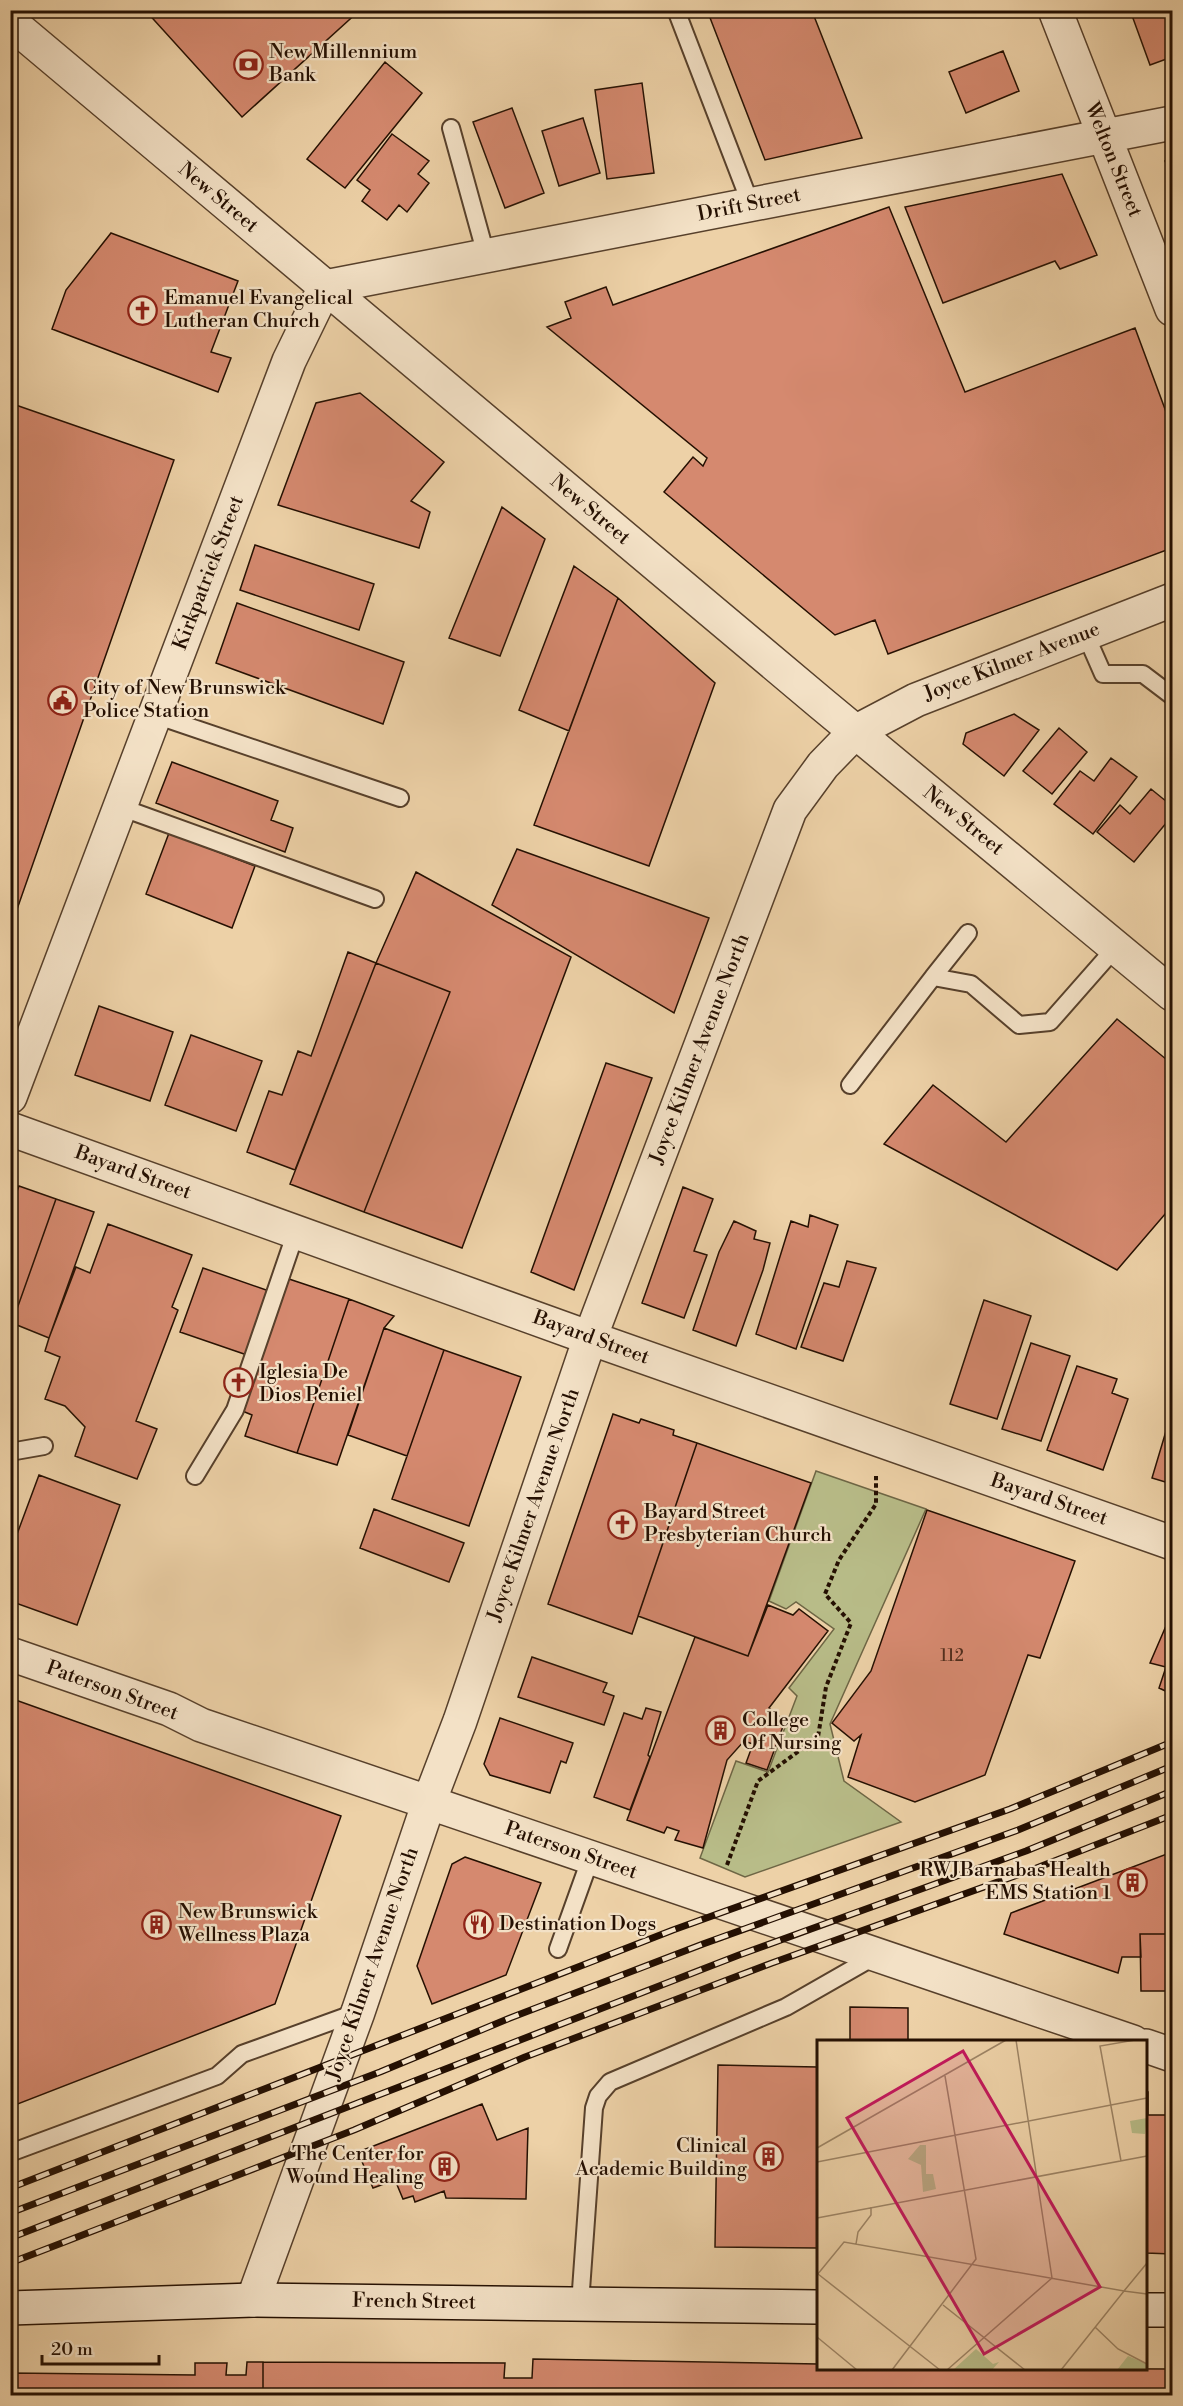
<svg xmlns="http://www.w3.org/2000/svg" width="1183" height="2406" viewBox="0 0 1183 2406" font-family="'Libre Bodoni',serif">
	<style>
		.green { fill: #b8bc88; stroke: #6e6645; stroke-width: 1.5 }
		.building { fill: #d5896f; stroke: #251002; stroke-width: 1.5 }
		.lines { fill: none; stroke-linecap: round; stroke-linejoin: round }
		.service-casing { stroke: #57402b; stroke-width: 20 }
		.minor-casing { stroke: #57402b; stroke-width: 36 }
		.secondary-casing { stroke: #251002; stroke-width: 36 }
		.path { stroke: #251002; stroke-width: 4; stroke-dasharray: 4.5 3; stroke-linecap: butt }
		.service { stroke: #f3e1c6; stroke-width: 16 }
		.minor { stroke: #f3e1c6; stroke-width: 33 }
		.secondary { stroke: #f3e1c6; stroke-width: 33 }
		.rail-casing { stroke: #251002; stroke-width: 7 }
		.rail { stroke: #f3e1c6; stroke-width: 4.5; stroke-dasharray: 14; stroke-linecap: butt }
		.labels { text-anchor: middle; dominant-baseline: central; stroke-width: 4.5; stroke-linejoin: round; paint-order: stroke }
		.number-label { font-size: 16px; fill: #512e1d }
		.poi-label { font-size: 20px; fill: #251002; stroke: #f3e1c6; text-anchor: start }
		.street-label { font-size: 20px; fill: #251002; stroke: #f3e1c6 }
		.inset-road { fill: none; stroke: #9d8465; stroke-width: 1.5 }
		.view { fill: #c2185b; fill-opacity: 0.15; stroke: #c2185b; stroke-width: 3 }
		.inset-edge { fill: none; stroke: #251002; stroke-width: 3 }
	</style>
	<rect width="100%" height="100%" fill="#edd1a7"/>
	<filter id="stains"><feTurbulence type="fractalNoise" baseFrequency=".00333" numOctaves="4"/><feColorMatrix values="0 0 0 0 .2 0 0 0 0 .09 0 0 0 0 .02 0 0 0 .5 -.17"/></filter>
	<radialGradient id="worn" r=".72"><stop offset=".6" stop-color="#630" stop-opacity="0"/><stop offset="1" stop-color="#630" stop-opacity=".3"/></radialGradient>
	<path class="green" d="M816,1471L926,1509L830,1724L844,1781L901,1822L745,1877L700,1858L736,1761L768,1772L797,1696L789,1688L834,1629L796,1602L786,1609L769,1601Z"/>
	<path class="building" d="M145,10H360L242,117Z
		M707,10H796L799,16L812,11L862,138L765,160Z
		M1130,10H1171L1172,57L1150,65Z
		M1003,51L1019,91L966,113L949,72Z
		M385,62L422,93L345,188L307,159Z
		M642,83L654,173L607,179L595,90Z
		M512,108L544,193L505,208L473,122Z
		M583,118L600,173L559,186L542,131Z
		M392,134L429,161L418,174L429,183L407,212L399,205L387,220L362,201L370,190L357,180Z
		M1172,159V176L1165,161Z
		M1062,174L1097,255L1060,269L1055,261L943,303L905,207Z
		M889,207L965,392L1135,328L1172,428V548L888,654L875,620L835,635L664,492L693,457L703,466L707,458L547,327L571,318L565,302L606,287L613,305Z
		M111,233L238,281L211,352L231,358L218,392L52,329L66,290Z
		M360,393L444,462L411,501L430,512L419,548L278,505L316,403Z
		M10,403L174,460L14,918L10,916Z
		M502,507L545,539L500,656L449,638Z
		M255,545L374,584L359,630L240,590Z
		M574,566L618,598L569,731L519,710Z
		M618,598L715,683L649,866L534,825Z
		M237,603L404,662L383,724L216,663Z
		M1014,714L1039,730L1004,776L963,744L966,733Z
		M1059,728L1087,752L1052,794L1023,771Z
		M1111,758L1137,777L1093,834L1054,804L1080,771L1094,781Z
		M172,762L278,801L271,820L293,828L285,852L156,803Z
		M1151,789L1172,806V816L1134,862L1097,832L1120,805L1130,814Z
		M169,833L255,866L232,928L146,894Z
		M517,849L709,918L674,1013L492,905Z
		M416,872L571,957L462,1248L364,1212L450,992L376,963Z
		M348,952L376,963L295,1170L247,1152L269,1091L282,1095L298,1051L311,1056Z
		M376,963L450,992L364,1212L290,1184Z
		M99,1006L173,1032L150,1101L75,1075Z
		M1117,1019L1172,1064V1206L1117,1270L884,1144L933,1085L1006,1142Z
		M191,1035L262,1061L236,1131L165,1105Z
		M606,1063L652,1078L574,1290L531,1272Z
		M19,1186L56,1199L12,1323L10,1210Z
		M683,1187L713,1199L694,1251L707,1255L684,1318L642,1303Z
		M56,1199L94,1212L49,1338L12,1323Z
		M810,1215L838,1225L796,1349L756,1334L791,1221L808,1227Z
		M734,1221L756,1231L754,1239L770,1243L763,1270L736,1346L693,1330L719,1252Z
		M108,1224L192,1255L172,1307L178,1310L136,1421L157,1429L137,1479L75,1456L85,1427L65,1406L45,1399L60,1357L45,1351L49,1338L76,1267L90,1273Z
		M847,1261L876,1268L843,1361L801,1347L824,1283L839,1287Z
		M203,1268L269,1291L247,1355L180,1332Z
		M286,1278L349,1299L297,1453L245,1436L252,1415L240,1410Z
		M349,1299L394,1316L384,1328L337,1465L297,1453Z
		M984,1300L1031,1316L997,1419L950,1404Z
		M384,1328L444,1350L407,1456L348,1435Z
		M1031,1343L1070,1356L1041,1441L1002,1429Z
		M444,1350L521,1377L469,1526L392,1499Z
		M1077,1366L1117,1379L1112,1393L1128,1399L1103,1470L1047,1450Z
		M1172,1411V1484L1152,1478Z
		M613,1414L639,1423L641,1419L674,1430L673,1435L697,1443L632,1634L548,1604Z
		M697,1443L811,1483L748,1656L638,1616Z
		M39,1475L120,1505L77,1625L10,1601V1553Z
		M374,1509L464,1543L449,1582L360,1548Z
		M927,1510L1075,1561L1040,1658L1028,1655L985,1775L915,1802L848,1777L861,1735L854,1741L832,1723L871,1671Z
		M768,1605L793,1615L799,1609L828,1631L769,1708L785,1721L767,1770L746,1763L753,1744L744,1741L727,1760L703,1848L675,1840L679,1831L667,1827L664,1833L627,1820L695,1637L748,1656Z
		M1172,1612V1694L1159,1688L1166,1667L1150,1663Z
		M532,1657L607,1683L603,1692L614,1696L604,1725L518,1697Z
		M10,1698L341,1816L275,2004L10,2107Z
		M646,1708L661,1712L648,1755L650,1757L630,1810L594,1797L624,1713L642,1719Z
		M500,1718L573,1743L566,1763L561,1761L550,1793L490,1775L484,1764Z
		M1172,1852V1934H1140L1141,1957H1122L1118,1973L1004,1934L1011,1913Z
		M465,1857L541,1883L506,1975L432,2004L417,1966L452,1864Z
		M1140,1934H1172V1991H1141Z
		M850,2007L908,2008V2040L938,2042H824L850,2041Z
		M718,2065L818,2067V2248L715,2247Z
		M1146,2092H1148V2115H1172V2254L1146,2253Z
		M482,2104L497,2140L528,2128L526,2199L446,2198L444,2191L415,2202L413,2196L403,2199L395,2180L373,2188L358,2152Z
		M533,2359L818,2364V2368L1172,2369V2396H263V2362L505,2363L504,2378H532Z
		M247,2362H263V2396H10V2373L195,2375V2363H227L226,2375H246Z"/>
	<g class="lines">
		<defs>
			<path id="service" d="M676,10L751,205
				M451,128L486,255
				M1085,633L1103,674H1143L1172,696
				M155,715L400,798
				M120,807L375,899
				M933,977L968,933
				M850,1085L933,977L971,984L1019,1025L1050,1022L1116,947
				M10,1452L44,1446
				M195,1476L235,1410L296,1232
				M558,1949L591,1857
				M10,2153L217,2076L242,2054L358,2012
				M580,2304L594,2108L598,2096L610,2082L786,2007L877,1955"/>
			<path id="minor" d="M1055,10L1172,309
				M10,22L822,704L1172,994
				M325,287L1172,123
				M10,1097L289,361L325,287
				M10,1129L590,1338L1172,1543
				M10,1654L169,1709L201,1725L1133,2042
				M1146,2046L1172,2055
				M253,2300L358,2012L429,1802L460,1721L590,1338L790,810L823,765L855,732L916,700L1172,600"/>
			<path id="secondary" d="M10,2308L253,2300L818,2307
				M1146,2310H1172"/>
		</defs>
		<use href="#service" class="service-casing"/>
		<use href="#minor" class="minor-casing"/>
		<use href="#secondary" class="secondary-casing"/>
		<path class="path" d="M727,1865L758,1781L818,1737L826,1687L851,1623L825,1594L839,1560L876,1504V1476"/>
		<use href="#service" class="service"/>
		<use href="#minor" class="minor"/>
		<use href="#secondary" class="secondary"/>
		<defs>
			<path id="rail" d="M10,2188L673,1930L1010,1809L1172,1742
				M10,2213L380,2072L510,2018L703,1944L1018,1830L1172,1766
				M10,2238L739,1955L1026,1851L1172,1791
				M10,2263L354,2130L525,2057L772,1963L1034,1869L1172,1815"/>
		</defs>
		<use href="#rail" class="rail-casing"/>
		<use href="#rail" class="rail"/>
	</g>
	<defs>
		<symbol id="bank-ring" viewBox="-11 -11 22 22"><circle r="9.5" fill="#f3e1c6" stroke="#8f2418" stroke-width="1.5"/><path d="M-6-4H6V4H-6ZM0-2.3a2.3 2.3 0 1 0 0 4.6a2.3 2.3 0 1 0 0-4.6Z" fill="#8f2418"/></symbol>
		<symbol id="church-ring" viewBox="-11 -11 22 22"><circle r="9.5" fill="#f3e1c6" stroke="#8f2418" stroke-width="1.5"/><path d="M-1.2-6h2.4v3.5h3.3v2.4h-3.3V6h-2.4V-.1h-3.3v-2.4h3.3Z" fill="#8f2418"/></symbol>
		<symbol id="civic-ring" viewBox="-11 -11 22 22"><circle r="9.5" fill="#f3e1c6" stroke="#8f2418" stroke-width="1.5"/><path d="M-.6-6.5H3V-4.5H.6V-3L4-1V1h2V6H-6V1h2V-1L-.6-3ZM-1.2 2.5V6h2.4V2.5Z" fill="#8f2418"/></symbol>
		<symbol id="building-ring" viewBox="-11 -11 22 22"><circle r="9.5" fill="#f3e1c6" stroke="#8f2418" stroke-width="1.5"/><path d="M-4-6H4V6H1V3H-1V6H-4ZM-2.5-4.3h1.7v1.8h-1.7ZM.8-4.3h1.7v1.8H.8ZM-2.5-1h1.7V.8h-1.7ZM.8-1h1.7V.8H.8Z" fill="#8f2418"/></symbol>
		<symbol id="restaurant-ring" viewBox="-11 -11 22 22"><circle r="9.5" fill="#f3e1c6" stroke="#8f2418" stroke-width="1.5"/><path d="M-5-6h1v4h1v-4h1v4h1v-4h1v5L-1.5 .5V6h-2V.5L-5-1ZM5-6V6H3V1.5H1.5Q1.5-4 5-6Z" fill="#8f2418"/></symbol>
	</defs>
	<g fill-rule="evenodd">
		<use href="#bank-ring" x="232" y="48" width="33" height="33"/>
		<use href="#church-ring" x="126" y="294" width="33" height="33"/>
		<use href="#civic-ring" x="46" y="684" width="33" height="33"/>
		<use href="#church-ring" x="222" y="1366" width="33" height="33"/>
		<use href="#church-ring" x="606" y="1508" width="33" height="33"/>
		<use href="#building-ring" x="704" y="1714" width="33" height="33"/>
		<use href="#building-ring" x="1116" y="1866" width="33" height="33"/>
		<use href="#building-ring" x="140" y="1908" width="33" height="33"/>
		<use href="#restaurant-ring" x="462" y="1908" width="33" height="33"/>
		<use href="#building-ring" x="752" y="2140" width="33" height="33"/>
		<use href="#building-ring" x="428" y="2150" width="33" height="33"/>
	</g>
	<g class="labels">
		<g class="number-label">
			<text x="952" y="1656">112</text>
		</g>
		<g class="poi-label">
			<text x="269" y="52">New Millennium<tspan x="269" dy="23">Bank</tspan></text>
			<text x="164" y="298">Emanuel Evangelical<tspan x="164" dy="23">Lutheran Church</tspan></text>
			<text x="83" y="688">City of New Brunswick<tspan x="83" dy="23">Police Station</tspan></text>
			<text x="259" y="1372">Iglesia De<tspan x="259" dy="23">Dios Peniel</tspan></text>
			<text x="644" y="1512">Bayard Street<tspan x="644" dy="23">Presbyterian Church</tspan></text>
			<text x="742" y="1720">College<tspan x="742" dy="23">Of Nursing</tspan></text>
			<text x="1111" y="1870" text-anchor="end">RWJBarnabas Health<tspan x="1111" dy="23">EMS Station 1</tspan></text>
			<text x="178" y="1912">New Brunswick<tspan x="178" dy="23">Wellness Plaza</tspan></text>
			<text x="499" y="1924">Destination Dogs</text>
			<text x="747" y="2146" text-anchor="end">Clinical<tspan x="747" dy="23">Academic Building</tspan></text>
			<text x="424" y="2154" text-anchor="end">The Center for<tspan x="424" dy="23">Wound Healing</tspan></text>
		</g>
		<g class="street-label">
			<text transform="translate(1113 160) rotate(68)">Welton Street</text>
			<text transform="translate(218 198) rotate(40)">New Street</text>
			<text transform="translate(749 205) rotate(-11)">Drift Street</text>
			<text transform="translate(590 510) rotate(40)">New Street</text>
			<text transform="translate(209 573) rotate(-69)">Kirkpatrick Street</text>
			<text transform="translate(1012 662) rotate(-21)">Joyce Kilmer Avenue</text>
			<text transform="translate(963 821) rotate(39)">New Street</text>
			<text transform="translate(700 1049) rotate(-69)">Joyce Kilmer Avenue North</text>
			<text transform="translate(133 1173) rotate(20)">Bayard Street</text>
			<text transform="translate(591 1338) rotate(20)">Bayard Street</text>
			<text transform="translate(1049 1500) rotate(19)">Bayard Street</text>
			<text transform="translate(534 1505) rotate(-71)">Joyce Kilmer Avenue North</text>
			<text transform="translate(112 1691) rotate(20)">Paterson Street</text>
			<text transform="translate(571 1851) rotate(19)">Paterson Street</text>
			<text transform="translate(373 1964) rotate(-71)">Joyce Kilmer Avenue North</text>
			<text transform="translate(414 2302) rotate(1)">French Street</text>
		</g>
	</g>
	<g transform="translate(817 2040)">
		<rect width="330" height="330" fill="#edd1a7"/>
		<path d="M330,78L328,94L315,93L313,81ZM103,105H109V134H116L119,149L106,152L104,125L91,119ZM159,309L176,324L182,322L175,330H136ZM311,316L330,324V330H300Z" fill="#b8bc88"/>
		<path class="inset-road" d="M199,0L235,238M0,108L189,0M304,121L283,6L318,0M0,122L330,58M0,178L330,116M39,204L41,192L54,175V167M1,234L123,330M0,235L27,202L307,251L330,223M126,265L208,330M278,287L301,309L330,324M0,297L40,330M75,330L159,219L128,36M130,330L235,238M244,330L307,251L330,254"/>
		<path class="view" d="M146,11L283,247L167,314L30,78Z"/>
		<rect width="330" height="330" class="inset-edge"/>
	</g>
	<rect width="1183" height="2406" fill="none" stroke="#edd1a7" stroke-width="36"/>
	<rect x="12" y="12" width="1159" height="2382" fill="none" stroke="#251002" stroke-width="3"/>
	<rect x="18" y="18" width="1147" height="2370" fill="none" stroke="#251002" stroke-width="1.5"/>
	<path d="M42 2355v9h117v-9" fill="none" stroke="#251002" stroke-width="3"/>
	<text x="51" y="2355" font-size="18" fill="#251002" stroke="#f3e1c6" stroke-width="4.5" paint-order="stroke">20 m</text>
	<rect width="100%" height="100%" filter="url(#stains)"/>
	<rect width="100%" height="100%" fill="url(#worn)"/>
</svg>
